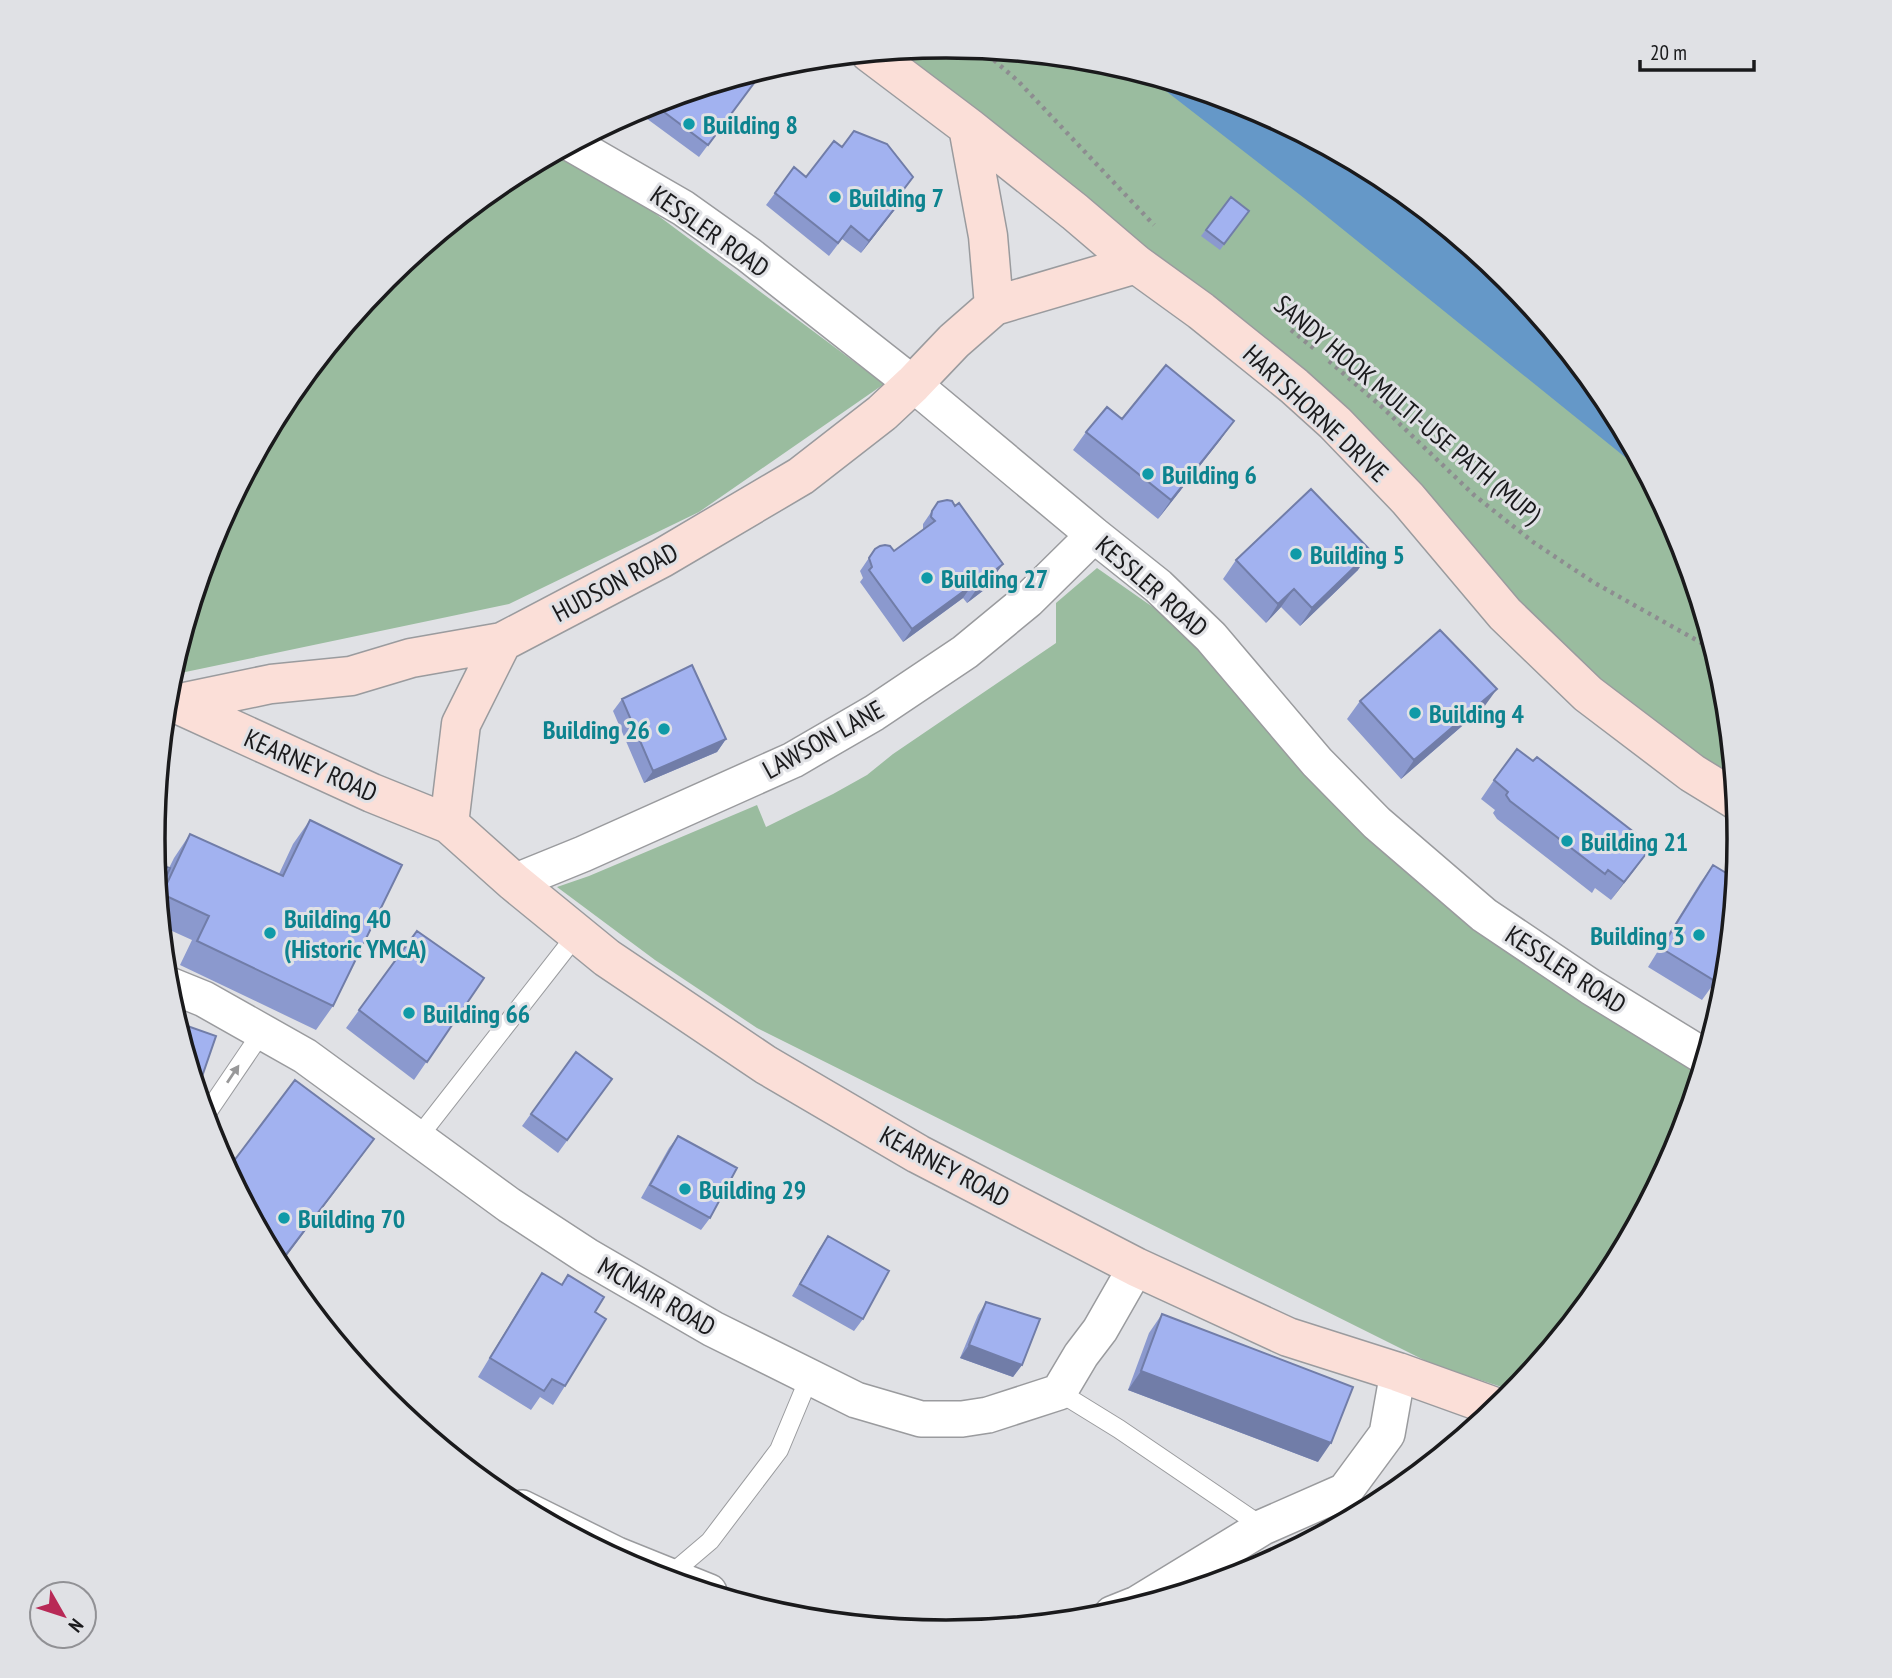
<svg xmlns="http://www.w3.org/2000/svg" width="1892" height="1678" viewBox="0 0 1892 1678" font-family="'PT Sans Narrow',sans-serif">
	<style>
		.green { fill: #9abc9f }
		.water { fill: #6598c8 }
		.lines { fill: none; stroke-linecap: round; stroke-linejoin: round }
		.lane-casing { stroke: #9a9b9e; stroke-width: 20 }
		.street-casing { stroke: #9a9b9e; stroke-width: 38 }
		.secondary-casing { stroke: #9a9b9e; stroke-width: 41 }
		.path { stroke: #8d8d90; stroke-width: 4.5; stroke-dasharray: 3.5 5; stroke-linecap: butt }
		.lane { stroke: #fff; stroke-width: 18 }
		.street { stroke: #fff; stroke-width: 35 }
		.secondary { stroke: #fbdfd8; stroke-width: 38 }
		.wall { fill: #8b99ce }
		.shaded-wall { fill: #717da8 }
		.building { fill: #a2b2f0; stroke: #717da8; stroke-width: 2 }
		.oneway { fill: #989899 }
		.culture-dot { fill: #0f9aa8; stroke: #e0e1e5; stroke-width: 2.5 }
		.labels { text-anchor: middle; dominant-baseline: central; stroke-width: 6; stroke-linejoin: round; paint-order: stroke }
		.culture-label { font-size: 26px; font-weight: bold; fill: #0d838f; stroke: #e0e1e5; text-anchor: start }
		.street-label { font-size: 26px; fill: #1a1a1c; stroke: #e0e1e5 }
		.rim { fill: none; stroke: #1a1a1c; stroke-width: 3.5 }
	</style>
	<rect width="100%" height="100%" fill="#e0e1e5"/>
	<path class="green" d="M946,46L1101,61L1232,101L1615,415L1679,536L1724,685L1736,803L1640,737L1330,409L871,53Z
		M566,147L884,384L699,512L509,604L171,675L213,535L286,398L385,278L505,179Z
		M1097,568L1157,610L1456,902L1701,1070L1679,1143L1606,1280L1514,1391L1434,1365L757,1028L655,960L557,887L589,876L757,805L766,827L833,794L867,775L893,754L1056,643V603Z"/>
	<path class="water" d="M1144,74L1250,106L1387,179L1507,278L1606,398L1646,474L1304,198Z"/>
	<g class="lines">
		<defs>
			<path id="lane" d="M205,1116L262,1032
				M417,1139L577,934
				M1059,1392L1119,1429L1263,1527
				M1345,1491L1361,1513
				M669,1580L670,1575L710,1541L779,1450L809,1378"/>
			<path id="street" d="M572,144L683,208L749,255L913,384L1094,535L1158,586L1211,637L1317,762L1377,823L1484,915L1591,987L1705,1057
				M514,882L583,854L793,760L874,713L965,652L1028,600L1094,535
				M167,984L204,999L305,1056L509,1205L587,1256L713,1329L856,1400L921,1419H962L988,1415L1059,1392L1081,1355L1100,1330L1136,1267
				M522,1508L617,1555L709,1592
				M1112,1614L1137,1604L1263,1527L1345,1491L1387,1434L1398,1372"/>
			<path id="secondary" d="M870,53L968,127L1075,212L1136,264L1201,311L1294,386L1335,423L1408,499L1505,614L1588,694L1692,773L1736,800
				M968,127L988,236L994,306
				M175,703L372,793L449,824L514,882L607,958L766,1065L918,1154L1136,1267L1288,1337L1398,1372L1498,1408
				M170,705L271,684L351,676L411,658L502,642L662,558L801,476L882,413L913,384L954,341L994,306L1136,264
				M449,824L461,724L502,642"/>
		</defs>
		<use href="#lane" class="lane-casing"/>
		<use href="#street" class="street-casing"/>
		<use href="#secondary" class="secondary-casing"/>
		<path class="path" d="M981,49L1018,81L1154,225
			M1291,330L1317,351
			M1329,361L1382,407L1474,495L1533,542L1593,582L1714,650"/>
		<use href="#lane" class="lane"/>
		<use href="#street" class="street"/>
		<use href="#secondary" class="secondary"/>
	</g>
	<path class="wall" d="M755,72L760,75L699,157L635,110L643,106Z
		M806,177L901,193L896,208L861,253L842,239L829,256L766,205L775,193Z
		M1231,197L1249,211L1220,250L1201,236Z
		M1086,432L1221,439L1158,519L1073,450Z
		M938,502L1003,564L984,590L967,603L963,598L903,642L860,582L863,578L860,571L875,549L894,551L923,530V524Z
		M1236,560L1358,570L1300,626L1281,607L1266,623L1223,579Z
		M622,699L726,739L717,752L644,783L613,711Z
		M1360,701L1484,707L1401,779L1347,719Z
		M1494,780L1632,837L1649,850L1611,900L1595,888L1592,893L1497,819L1493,813L1495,810L1481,799Z
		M310,820L333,1006L316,1030L180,965L192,940L161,926L155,867L157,864L169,868L174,858L190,834L279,874L293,844Z
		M1713,865L1736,879L1725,984L1717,979L1702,1000L1648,967L1700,883Z
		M417,931L484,978L414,1080L346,1028Z
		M576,1052L612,1079L558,1153L522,1126Z
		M678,1136L710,1218L701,1230L641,1198L669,1148Z
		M828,1236L863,1319L854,1331L792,1296L819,1249Z
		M542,1273L561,1285L568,1275L595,1312L565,1386L553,1405L540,1397L531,1410L478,1377L529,1292Z
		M986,1302L1022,1365L1013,1377L960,1358L978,1315Z
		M1162,1314L1318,1462L1128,1390L1149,1333Z"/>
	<path class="shaded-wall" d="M905,195L896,208L861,253L869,241Z
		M1234,421L1221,439L1158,519L1171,500Z
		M1371,551L1358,570L1300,626L1312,608Z
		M1003,564L994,576L989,580L992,578L984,590L967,603L976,590L990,574Z
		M972,585L963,598L903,642L912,629Z
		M1294,589L1281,607L1266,623L1278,604Z
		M1497,689L1484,707L1401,779L1414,760Z
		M726,739L717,752L644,783L653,771Z
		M1649,850L1636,868L1611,900L1624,882Z
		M374,1139L361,1157L279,1266L278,1265Z
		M969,1345L1022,1365L1013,1377L960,1358Z
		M1141,1371L1331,1443L1318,1462L1128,1390Z"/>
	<path class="building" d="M755,72L760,75L708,145L652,103Z
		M854,131L887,144L913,177L901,193L905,195L869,241L851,226L838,243L775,193L794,167L806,177L834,141L842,147Z
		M1231,197L1249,211L1224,244L1206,230Z
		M1166,365L1234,421L1171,500L1086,432L1107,407L1122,419Z
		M1311,489L1371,551L1312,608L1294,589L1278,604L1236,560Z
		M947,500L952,501L955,506L959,503L1003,564L990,574L992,578L976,590L972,585L912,629L869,570L872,567L869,558L875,549L880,546L885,545L890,546L894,551L935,521L931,517L932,511L938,502Z
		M1440,630L1497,689L1414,760L1360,701Z
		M692,665L726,739L653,771L622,699Z
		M1517,749L1533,761L1537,757L1635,833L1632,837L1649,850L1624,882L1608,870L1605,874L1510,801L1506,795L1508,792L1494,780Z
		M310,820L402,865L333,1006L197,941L209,916L162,894L190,834L283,876Z
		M157,864L170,868L158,895L156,870Z
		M1713,865L1736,879L1727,961L1715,981L1661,948Z
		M417,931L484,978L427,1062L359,1010Z
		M176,1022L216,1036L197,1091Z
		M576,1052L612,1079L567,1140L531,1114Z
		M295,1080L374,1139L278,1265L227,1170Z
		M678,1136L737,1168L710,1218L650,1185Z
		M828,1236L889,1271L863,1319L800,1284Z
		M542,1273L562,1285L568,1275L604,1297L595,1312L606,1319L565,1386L552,1379L544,1391L490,1358Z
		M986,1302L1040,1319L1022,1365L969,1345Z
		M1162,1314L1353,1387L1331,1443L1141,1371Z"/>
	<defs><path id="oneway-solid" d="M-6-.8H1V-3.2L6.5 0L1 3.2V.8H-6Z" transform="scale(1.75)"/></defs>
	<use class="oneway" href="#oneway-solid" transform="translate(233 1074) rotate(-56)"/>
	<g class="culture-dot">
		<circle cx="689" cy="124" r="7"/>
		<circle cx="835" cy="197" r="7"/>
		<circle cx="1148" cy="474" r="7"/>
		<circle cx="1296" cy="554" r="7"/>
		<circle cx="927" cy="578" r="7"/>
		<circle cx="1415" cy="713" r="7"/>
		<circle cx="664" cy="729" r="7"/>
		<circle cx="1567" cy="841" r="7"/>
		<circle cx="270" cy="933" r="7"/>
		<circle cx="1699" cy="935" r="7"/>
		<circle cx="409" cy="1013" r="7"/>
		<circle cx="685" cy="1189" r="7"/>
		<circle cx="284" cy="1218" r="7"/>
	</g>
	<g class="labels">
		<g class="culture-label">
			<text x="703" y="124">Building 8</text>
			<text x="849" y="197">Building 7</text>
			<text x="1162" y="474">Building 6</text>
			<text x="1310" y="554">Building 5</text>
			<text x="941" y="578">Building 27</text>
			<text x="1429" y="713">Building 4</text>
			<text x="650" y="729" text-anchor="end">Building 26</text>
			<text x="1581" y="841">Building 21</text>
			<text x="284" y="918">Building 40<tspan x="284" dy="30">(Historic YMCA)</tspan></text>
			<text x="1685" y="935" text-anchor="end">Building 3</text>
			<text x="423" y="1013">Building 66</text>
			<text x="699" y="1189">Building 29</text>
			<text x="298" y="1218">Building 70</text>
		</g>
		<g class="street-label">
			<text transform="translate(710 231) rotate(35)">KESSLER ROAD</text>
			<text transform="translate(1408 409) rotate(40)">SANDY HOOK MULTI-USE PATH (MUP)</text>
			<text transform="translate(1316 413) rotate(43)">HARTSHORNE DRIVE</text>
			<text transform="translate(615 582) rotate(-28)">HUDSON ROAD</text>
			<text transform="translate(1152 586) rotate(41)">KESSLER ROAD</text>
			<text transform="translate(823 739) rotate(-29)">LAWSON LANE</text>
			<text transform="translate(311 765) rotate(24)">KEARNEY ROAD</text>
			<text transform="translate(1566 969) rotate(33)">KESSLER ROAD</text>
			<text transform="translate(945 1166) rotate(28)">KEARNEY ROAD</text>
			<text transform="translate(657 1296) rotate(30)">MCNAIR ROAD</text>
		</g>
	</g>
	<path d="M0 0H1892V1678H0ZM165 839a781 781 0 1 1 1562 0a781 781 0 1 1-1562 0Z" fill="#e0e1e5" fill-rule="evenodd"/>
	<path class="rim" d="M165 839a781 781 0 1 1 1562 0a781 781 0 1 1-1562 0Z"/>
	<g transform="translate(63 1615) rotate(129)"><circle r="33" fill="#e0e1e5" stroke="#919195" stroke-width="2"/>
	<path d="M0-5L12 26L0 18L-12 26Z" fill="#b82956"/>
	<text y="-10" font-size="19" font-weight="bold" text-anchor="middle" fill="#1a1a1c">N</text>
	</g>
	<path d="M1640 60v10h114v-10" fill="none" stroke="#1a1a1c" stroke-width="3.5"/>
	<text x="1650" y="60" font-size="21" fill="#1a1a1c" stroke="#e0e1e5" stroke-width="5" paint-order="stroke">20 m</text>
</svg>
